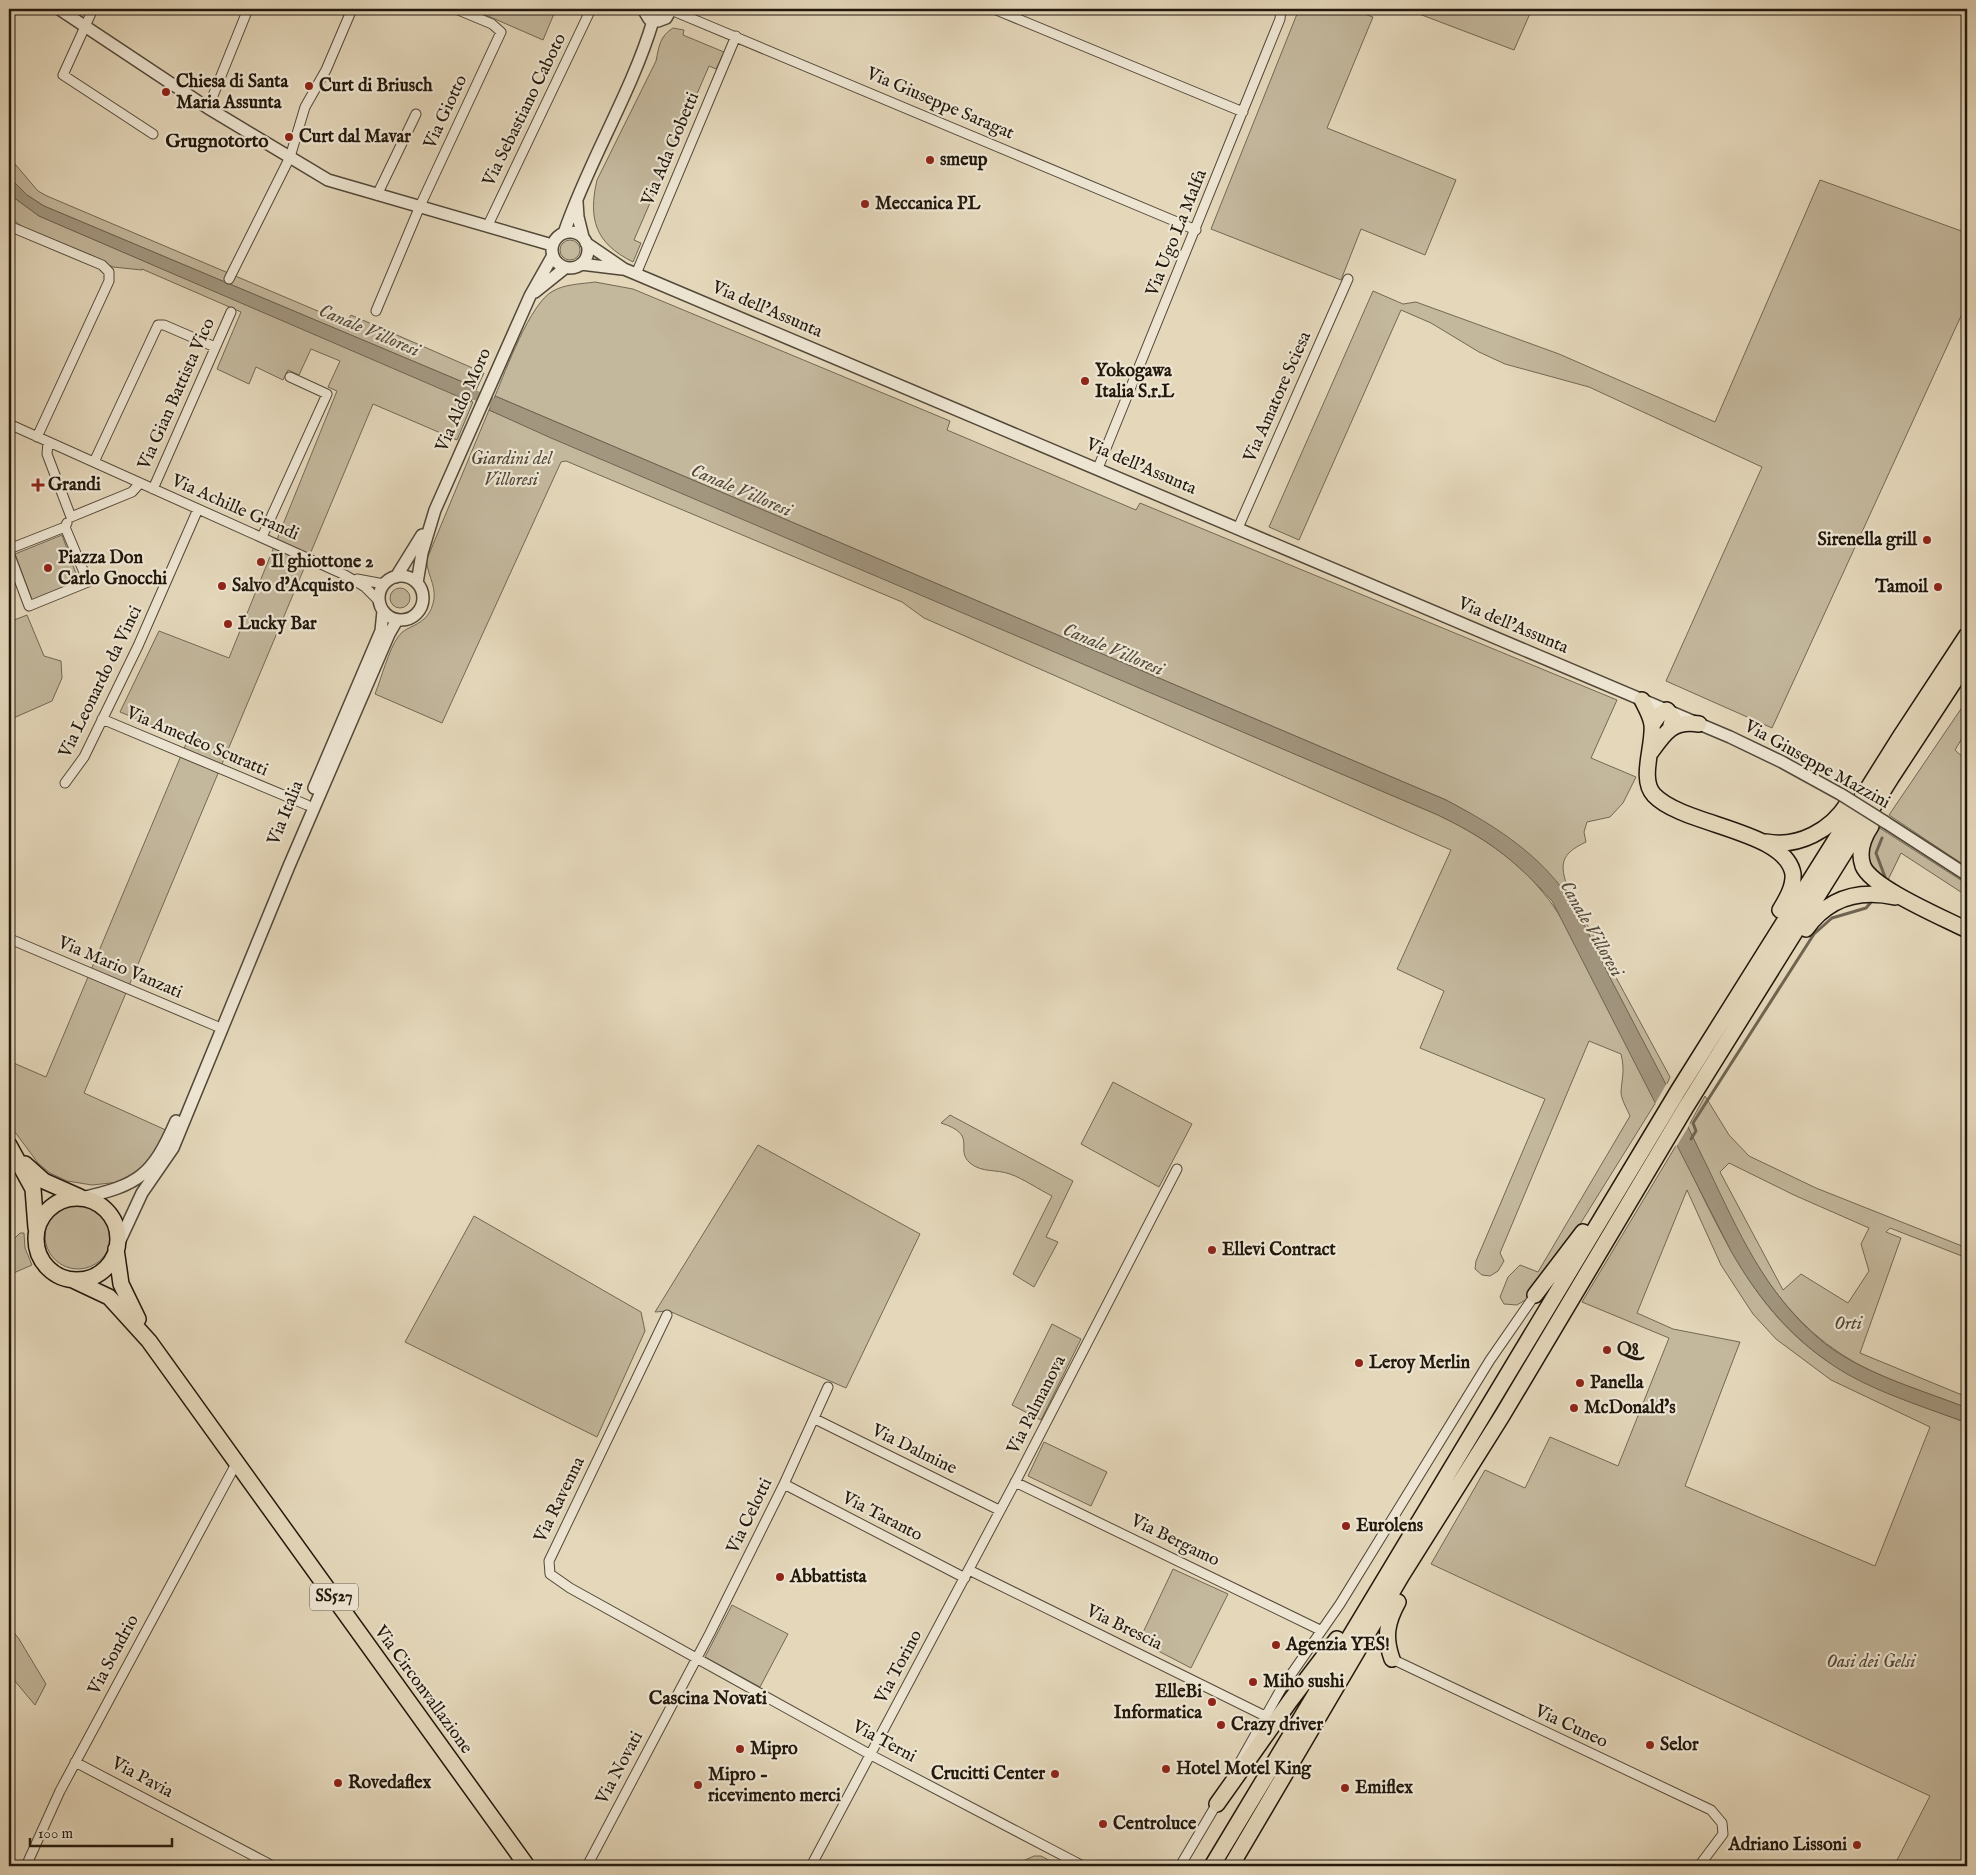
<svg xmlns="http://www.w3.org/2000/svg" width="1976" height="1875" viewBox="0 0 1976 1875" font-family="'IM FELL English',serif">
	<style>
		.green { fill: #c3b79c; stroke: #726854; fill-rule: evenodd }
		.water { fill: #a2967f; stroke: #6f6451 }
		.pier { fill: #e4d7ba }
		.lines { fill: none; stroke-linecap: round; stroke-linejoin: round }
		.stream { stroke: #6f6451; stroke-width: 3 }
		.canal { stroke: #a2967f; stroke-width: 10 }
		.minor-casing { stroke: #524838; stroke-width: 11 }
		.tertiary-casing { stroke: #524838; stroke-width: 14 }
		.primary-casing { stroke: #22180c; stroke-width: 18 }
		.trunk-casing { stroke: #22180c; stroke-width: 18 }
		.minor { stroke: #ede5d2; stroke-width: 9 }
		.tertiary { stroke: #ede5d2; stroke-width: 11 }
		.primary { stroke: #e4d7ba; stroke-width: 15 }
		.trunk { stroke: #e4d7ba; stroke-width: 15 }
		.tertiary-bridge-casing { stroke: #524838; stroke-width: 14; stroke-linecap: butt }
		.tertiary-bridge { stroke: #ede5d2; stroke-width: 11 }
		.poi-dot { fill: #8f2418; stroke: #ede5d2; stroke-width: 2 }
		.labels { text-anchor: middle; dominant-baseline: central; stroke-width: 4.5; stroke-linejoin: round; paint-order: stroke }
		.shield { fill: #ede5d2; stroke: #5f5647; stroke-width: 1 }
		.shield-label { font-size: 16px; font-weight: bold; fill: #22180c }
		.poi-label { font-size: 18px; font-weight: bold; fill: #22180c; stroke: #ede5d2; text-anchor: start }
		.street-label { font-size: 18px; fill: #22180c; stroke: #ede5d2 }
		.park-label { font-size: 18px; font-style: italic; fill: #524837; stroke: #ede5d2 }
		.neighbourhood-label { font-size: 19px; font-weight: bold; fill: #22180c; stroke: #ede5d2 }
		.water-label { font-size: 19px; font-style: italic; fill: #554a3a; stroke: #ede5d2 }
	</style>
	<rect width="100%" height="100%" fill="#e4d7ba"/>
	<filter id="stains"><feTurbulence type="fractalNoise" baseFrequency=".004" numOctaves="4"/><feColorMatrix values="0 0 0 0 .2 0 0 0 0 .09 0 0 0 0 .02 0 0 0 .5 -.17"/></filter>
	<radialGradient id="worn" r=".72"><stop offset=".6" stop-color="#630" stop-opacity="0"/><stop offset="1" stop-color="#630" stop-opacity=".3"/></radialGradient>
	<path class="green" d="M472,9H556L543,40Z
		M1299,9H1351L1373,17L1327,128L1456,180L1425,255L1361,229L1341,280L1211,229Z
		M1406,9H1532L1514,50Z
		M673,28L684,30L683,35L724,52L716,69L709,66L634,240L641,243L633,262C595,243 588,219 597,180L656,61C659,46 660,36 673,28Z
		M9,157L38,191L47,196L346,323L351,315L484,373L477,388L44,206L27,195L9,177Z
		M1820,180L1967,233V303L1772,728L1666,681L1762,467L1589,387L1505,364L1479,352L1431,323L1401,310L1299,540L1269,527L1373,291L1403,304L1416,302L1559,354L1715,422Z
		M9,194L39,216L473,402L457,440L373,404L84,1093L168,1131L151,1161L132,1176L120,1182L92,1185L67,1181L50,1173L38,1163L9,1124V1061L46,1077L188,739L120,712L159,631L229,658L337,391L328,387L340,361L311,349L299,375L288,370L283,380L256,367L249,384L217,369L241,312L142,269V270L113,267L25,229L9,216Z
		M560 250a10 10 0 1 1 20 0a10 10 0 1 1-20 0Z
		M595,282L633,289L950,421L947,430L1136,510L1140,503L1617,700L1591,758L1636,777L1623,803L1610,817L1587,822L1584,832L1586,842C1561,854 1559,863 1568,889L1670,1077L1666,1086L1564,892L1471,814L1446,800L495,396C506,370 530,303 553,291C565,284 581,284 595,282Z
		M489,410L1438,815C1492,841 1536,873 1566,926L1656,1102L1559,1258L1527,1299L1517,1305L1504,1304L1500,1297L1508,1277L1520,1265L1538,1272L1630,1116C1627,1109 1621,1099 1621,1092C1622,1077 1625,1071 1621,1054L1589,1041L1500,1253L1504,1261L1498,1271L1490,1276L1482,1275L1475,1269L1476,1261L1545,1099L1420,1048L1444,991L1397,969L1451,850L924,618L902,602L566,461L561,462L442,723L375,694C381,679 389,649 398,637C407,623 429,628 434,599C436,584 426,573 427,559Z
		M62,535L79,582L32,600L15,554Z
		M390 598a10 10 0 1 1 20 0a10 10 0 1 1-20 0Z
		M27,615L44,656L61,661L62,678L52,701L9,720V622Z
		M1967,700V730L1955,750L1967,761V867L1889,815Z
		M1875,825L1967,884V896L1901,853L1887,882L1879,877L1866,857Z
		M1113,1082L1192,1124L1159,1187L1081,1144Z
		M1705,1096L1729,1135L1749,1156L1816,1188L1967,1248V1258L1890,1228L1886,1232L1901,1238L1860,1353L1967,1397V1408C1927,1392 1877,1378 1841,1354C1761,1302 1727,1209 1688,1127ZM1729,1163L1794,1195L1869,1228L1861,1244L1869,1271L1848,1303L1801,1274L1783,1290L1720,1172Z
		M950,1115L1073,1181L1046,1237L1058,1242L1034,1287L1013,1274L1052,1196C1038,1189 1024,1179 1010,1174C996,1169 982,1173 970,1163C954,1149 979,1135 941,1123Z
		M1677,1144C1723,1235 1755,1322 1848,1374C1885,1395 1928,1408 1967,1423V1866H1894L1930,1796L1431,1564L1485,1470L1525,1488L1550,1437L1618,1466L1669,1338L1582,1302ZM1687,1190L1721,1265L1753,1314L1776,1339L1831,1380L1930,1427L1875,1566L1685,1486L1740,1342L1673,1329L1637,1313Z
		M758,1145L920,1234L846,1388L669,1311L655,1312Z
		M45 1236a33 33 0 1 1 66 0a33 33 0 1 1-66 0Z
		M474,1216L641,1312L645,1331L597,1437L405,1342Z
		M20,1233H24L25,1248L32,1265L9,1275V1244Z
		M1052,1324L1081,1339L1041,1420L1012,1405Z
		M1044,1442L1107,1472L1091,1506L1028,1476Z
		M1173,1569L1228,1594L1191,1668L1139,1641Z
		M732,1605L788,1634L760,1687L705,1657Z
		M9,1626L19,1639L46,1684L35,1705L9,1674Z
		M1034,1856H1041L1060,1866H1019L1025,1860Z"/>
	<path class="water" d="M9,177L27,195L44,206L477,388L471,402L39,216L9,194Z
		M495,396L1446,800C1490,823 1534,850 1564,891C1585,920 1600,960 1617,991C1648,1051 1680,1109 1709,1170C1738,1231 1765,1292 1817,1337C1858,1373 1917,1388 1967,1408V1423C1928,1408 1884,1395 1847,1374C1796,1344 1760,1302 1731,1251L1552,901C1515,860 1488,839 1438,815L551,438L489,410Z"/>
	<path class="pier" d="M1667,1083L1690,1124L1676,1147L1655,1104Z"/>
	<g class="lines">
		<path class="stream" d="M1882,838L1876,853L1885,877
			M1691,1139L1696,1131L1693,1123L1814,934L1832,918L1866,908L1873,900"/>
		<path class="canal" d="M463,390L505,408"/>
		<defs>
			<path id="minor" d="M93,9L63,75L153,134
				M994,9L1243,112
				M671,10L1196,230
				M208,108L248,9
				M377,195L416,114
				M488,225L591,9
				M9,226L102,265L109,272V281L37,437
				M636,274L736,36
				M229,279L290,157L305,107L326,70L352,9
				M376,311L420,206L501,32L492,24L456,9
				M9,424L345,575L365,587L379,601
				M48,442L47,454L71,517L132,492L140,483
				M94,462L158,325H164L215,347
				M1098,468L1280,19L1281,9
				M153,489L231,312
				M1238,528L1348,279
				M262,537L327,394L290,377
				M9,549L65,527L67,523
				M9,553L29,606L88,582L65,527
				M357,579L384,584
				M102,719L307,805
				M65,783L84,757L138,646L198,509
				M10,939L216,1026
				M667,1315L549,1561L550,1574L570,1588L871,1755L1083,1866
				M815,1419L999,1510
				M1015,1482L1320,1630
				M784,1484L965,1578
				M969,1570L1265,1716
				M1392,1659L1711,1810L1722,1823L1723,1834L1699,1866
				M75,1762L273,1866
				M1240,1762L1281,1689L1340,1604L1490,1360L1535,1295
				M26,1866L60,1791L237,1462
				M587,1866L710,1633L784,1484L828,1387
				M811,1866L1019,1475L1177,1169
				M1180,1866L1219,1800"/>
			<path id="tertiary" d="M59,9L208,108L328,180L552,245
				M643,9L649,19L658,21L666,18L671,9
				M577,202L578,217L583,237
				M552 250a18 18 0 1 1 36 0a18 18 0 1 1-36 0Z
				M564,233C589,160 631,94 653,21
				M586,243L624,269L636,274L1730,737L1782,762L1842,795
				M581,264L622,269
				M535,292L565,268
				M379 598a22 22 0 1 1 44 0a22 22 0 1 1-44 0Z
				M396,577L422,535
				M417,583L422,553L435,510L530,296L552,257
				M314,788L381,631L383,611
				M1885,822L1967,875
				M81,1198C139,1185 152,1176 176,1121
				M116,1249L142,1193L173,1148L289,866L389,634L397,620"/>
			<path id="primary" d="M9,1145L33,1189L36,1228
				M25,1164L44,1181L80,1197
				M36 1239a41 41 0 1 1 82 0a41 41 0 1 1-82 0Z
				M116,1249L121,1284L138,1319
				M73,1280L109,1297L149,1341L527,1866"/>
			<path id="trunk" d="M1642,700C1646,708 1651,716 1652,725C1654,746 1639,779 1654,795C1683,826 1786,830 1793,874C1794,887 1786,900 1780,910
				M1652,725L1659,715L1667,710L1673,718L1670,729
				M1651,752C1665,732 1673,720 1699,724
				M1871,826C1863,838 1858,852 1863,866C1872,888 1944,918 1967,930
				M1766,842C1799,848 1831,830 1848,803
				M1806,929C1828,898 1858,889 1895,897
				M1535,1295L1583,1232
				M1392,1659C1384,1637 1387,1622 1398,1602
				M1217,1804L1290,1701L1337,1639
				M1212,1866L1678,1091L1900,737L1967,635
				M1231,1866L1402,1575L1502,1416L1686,1107L1891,778L1967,662"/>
		</defs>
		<use href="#minor" class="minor-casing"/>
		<use href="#tertiary" class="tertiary-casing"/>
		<use href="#primary" class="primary-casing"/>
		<use href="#trunk" class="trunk-casing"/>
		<use href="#minor" class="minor"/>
		<use href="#tertiary" class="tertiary"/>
		<use href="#primary" class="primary"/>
		<use href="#trunk" class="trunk"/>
		<defs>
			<path id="tertiary-bridge" d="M1842,795L1885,822"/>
		</defs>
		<use href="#tertiary-bridge" class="tertiary-bridge-casing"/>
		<use href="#tertiary-bridge" class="tertiary-bridge"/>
	</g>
	<g class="poi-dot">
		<circle cx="309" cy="86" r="5"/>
		<circle cx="166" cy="92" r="5"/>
		<circle cx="289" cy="137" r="5"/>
		<circle cx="930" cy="160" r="5"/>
		<circle cx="865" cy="204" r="5"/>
		<circle cx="1085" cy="381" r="5"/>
		<path d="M35.5 477.5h5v5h5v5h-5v5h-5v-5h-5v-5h5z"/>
		<circle cx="1927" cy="540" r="5"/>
		<circle cx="261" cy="562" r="5"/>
		<circle cx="48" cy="568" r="5"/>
		<circle cx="222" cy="586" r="5"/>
		<circle cx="1938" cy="587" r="5"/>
		<circle cx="228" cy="624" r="5"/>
		<circle cx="1212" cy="1250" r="5"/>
		<circle cx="1607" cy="1350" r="5"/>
		<circle cx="1359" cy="1363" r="5"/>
		<circle cx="1580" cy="1383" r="5"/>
		<circle cx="1574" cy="1408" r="5"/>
		<circle cx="1346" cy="1526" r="5"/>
		<circle cx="780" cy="1577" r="5"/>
		<circle cx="1276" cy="1645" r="5"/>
		<circle cx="1253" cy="1682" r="5"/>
		<circle cx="1212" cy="1702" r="5"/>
		<circle cx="1221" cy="1725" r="5"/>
		<circle cx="1650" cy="1745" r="5"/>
		<circle cx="740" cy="1749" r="5"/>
		<circle cx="1166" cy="1769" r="5"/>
		<circle cx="1055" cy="1774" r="5"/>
		<circle cx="338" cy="1783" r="5"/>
		<circle cx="698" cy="1785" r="5"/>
		<circle cx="1345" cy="1788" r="5"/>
		<circle cx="1103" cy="1824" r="5"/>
		<circle cx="1857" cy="1845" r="5"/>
	</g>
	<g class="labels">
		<rect class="shield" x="310" y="1583.5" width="48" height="27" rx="4"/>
		<g class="shield-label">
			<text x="334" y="1597">SS527</text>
		</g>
		<g class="poi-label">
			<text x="176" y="82">Chiesa di Santa<tspan x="176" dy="21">Maria Assunta</tspan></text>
			<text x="319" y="86">Curt di Briusch</text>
			<text x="299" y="137">Curt dal Mavar</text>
			<text x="940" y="160">smeup</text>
			<text x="875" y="204">Meccanica PL</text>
			<text x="1095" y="371">Yokogawa<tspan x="1095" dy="21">Italia S.r.L</tspan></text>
			<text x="48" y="485">Grandi</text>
			<text x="1917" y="540" text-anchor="end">Sirenella grill</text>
			<text x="58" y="558">Piazza Don<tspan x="58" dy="21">Carlo Gnocchi</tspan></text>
			<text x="271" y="562">Il ghiottone 2</text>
			<text x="232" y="586">Salvo d'Acquisto</text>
			<text x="1928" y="587" text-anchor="end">Tamoil</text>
			<text x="238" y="624">Lucky Bar</text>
			<text x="1222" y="1250">Ellevi Contract</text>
			<text x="1617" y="1350">Q8</text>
			<text x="1369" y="1363">Leroy Merlin</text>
			<text x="1590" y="1383">Panella</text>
			<text x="1584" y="1408">McDonald's</text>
			<text x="1356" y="1526">Eurolens</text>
			<text x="790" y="1577">Abbattista</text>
			<text x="1286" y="1645">Agenzia YES!</text>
			<text x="1263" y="1682">Miho sushi</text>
			<text x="1202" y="1692" text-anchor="end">ElleBi<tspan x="1202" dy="21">Informatica</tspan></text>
			<text x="1231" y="1725">Crazy driver</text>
			<text x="1660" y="1745">Selor</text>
			<text x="750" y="1749">Mipro</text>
			<text x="1176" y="1769">Hotel Motel King</text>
			<text x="1045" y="1774" text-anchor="end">Crucitti Center</text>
			<text x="708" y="1775">Mipro -<tspan x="708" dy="21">ricevimento merci</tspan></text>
			<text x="348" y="1783">Rovedaflex</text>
			<text x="1355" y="1788">Emiflex</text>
			<text x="1113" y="1824">Centroluce</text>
			<text x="1847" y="1845" text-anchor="end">Adriano Lissoni</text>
		</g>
		<g class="street-label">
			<text transform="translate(940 104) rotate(23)">Via Giuseppe Saragat</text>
			<text transform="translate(525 110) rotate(-64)">Via Sebastiano Caboto</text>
			<text transform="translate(446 112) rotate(-65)">Via Giotto</text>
			<text transform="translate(671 149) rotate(-67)">Via Ada Gobetti</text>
			<text transform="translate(1177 233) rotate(-68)">Via Ugo La Malfa</text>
			<text transform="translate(767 310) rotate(23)">Via dell'Assunta</text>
			<text transform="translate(177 394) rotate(-66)">Via Gian Battista Vico</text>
			<text transform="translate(1278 397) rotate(-66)">Via Amatore Sciesa</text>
			<text transform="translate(464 400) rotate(-66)">Via Aldo Moro</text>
			<text transform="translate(1141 467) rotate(23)">Via dell'Assunta</text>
			<text transform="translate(235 508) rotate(24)">Via Achille Grandi</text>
			<text transform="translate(1513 626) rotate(23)">Via dell'Assunta</text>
			<text transform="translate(101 682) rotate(-64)">Via Leonardo da Vinci</text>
			<text transform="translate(197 742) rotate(23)">Via Amedeo Scuratti</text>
			<text transform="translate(1817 765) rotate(29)">Via Giuseppe Mazzini</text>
			<text transform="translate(286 813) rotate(-68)">Via Italia</text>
			<text transform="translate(120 968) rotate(23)">Via Mario Vanzati</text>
			<text transform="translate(1037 1405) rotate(-63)">Via Palmanova</text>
			<text transform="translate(914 1450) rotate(26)">Via Dalmine</text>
			<text transform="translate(560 1500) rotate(-64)">Via Ravenna</text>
			<text transform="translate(750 1516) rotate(-64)">Via Celotti</text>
			<text transform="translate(882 1517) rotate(27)">Via Taranto</text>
			<text transform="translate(1175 1541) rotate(26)">Via Bergamo</text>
			<text transform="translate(1124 1628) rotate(26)">Via Brescia</text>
			<text transform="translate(114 1655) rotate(-62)">Via Sondrio</text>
			<text transform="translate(899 1667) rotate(-62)">Via Torino</text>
			<text transform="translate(423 1690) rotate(54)">Via Circonvallazione</text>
			<text transform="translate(1571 1727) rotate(25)">Via Cuneo</text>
			<text transform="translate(884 1742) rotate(28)">Via Terni</text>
			<text transform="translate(620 1768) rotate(-62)">Via Novati</text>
			<text transform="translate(142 1778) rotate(28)">Via Pavia</text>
		</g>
		<g class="park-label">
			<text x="511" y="459">Giardini del<tspan x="511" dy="21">Villoresi</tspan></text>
			<text x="1848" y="1324">Orti</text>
			<text x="1871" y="1662">Oasi dei Gelsi</text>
		</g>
		<g class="neighbourhood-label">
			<text x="217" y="142">Grugnotorto</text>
			<text x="708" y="1699">Cascina Novati</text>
		</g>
		<g class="water-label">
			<text transform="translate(369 331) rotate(23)">Canale Villoresi</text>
			<text transform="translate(741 491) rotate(23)">Canale Villoresi</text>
			<text transform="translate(1113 650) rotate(23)">Canale Villoresi</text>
			<text transform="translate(1591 929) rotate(60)">Canale Villoresi</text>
		</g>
	</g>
	<rect width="1976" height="1875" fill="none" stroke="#e4d7ba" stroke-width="30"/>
	<rect x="10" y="10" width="1956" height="1855" fill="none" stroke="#22180c" stroke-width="2.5"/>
	<rect x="15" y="15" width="1946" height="1845" fill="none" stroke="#22180c"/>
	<path d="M30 1838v8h142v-8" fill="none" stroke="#22180c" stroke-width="2.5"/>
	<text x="38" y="1838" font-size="15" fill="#22180c" stroke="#ede5d2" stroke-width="4" paint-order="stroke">100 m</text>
	<rect width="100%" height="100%" filter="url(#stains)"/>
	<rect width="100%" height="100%" fill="url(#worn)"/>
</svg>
